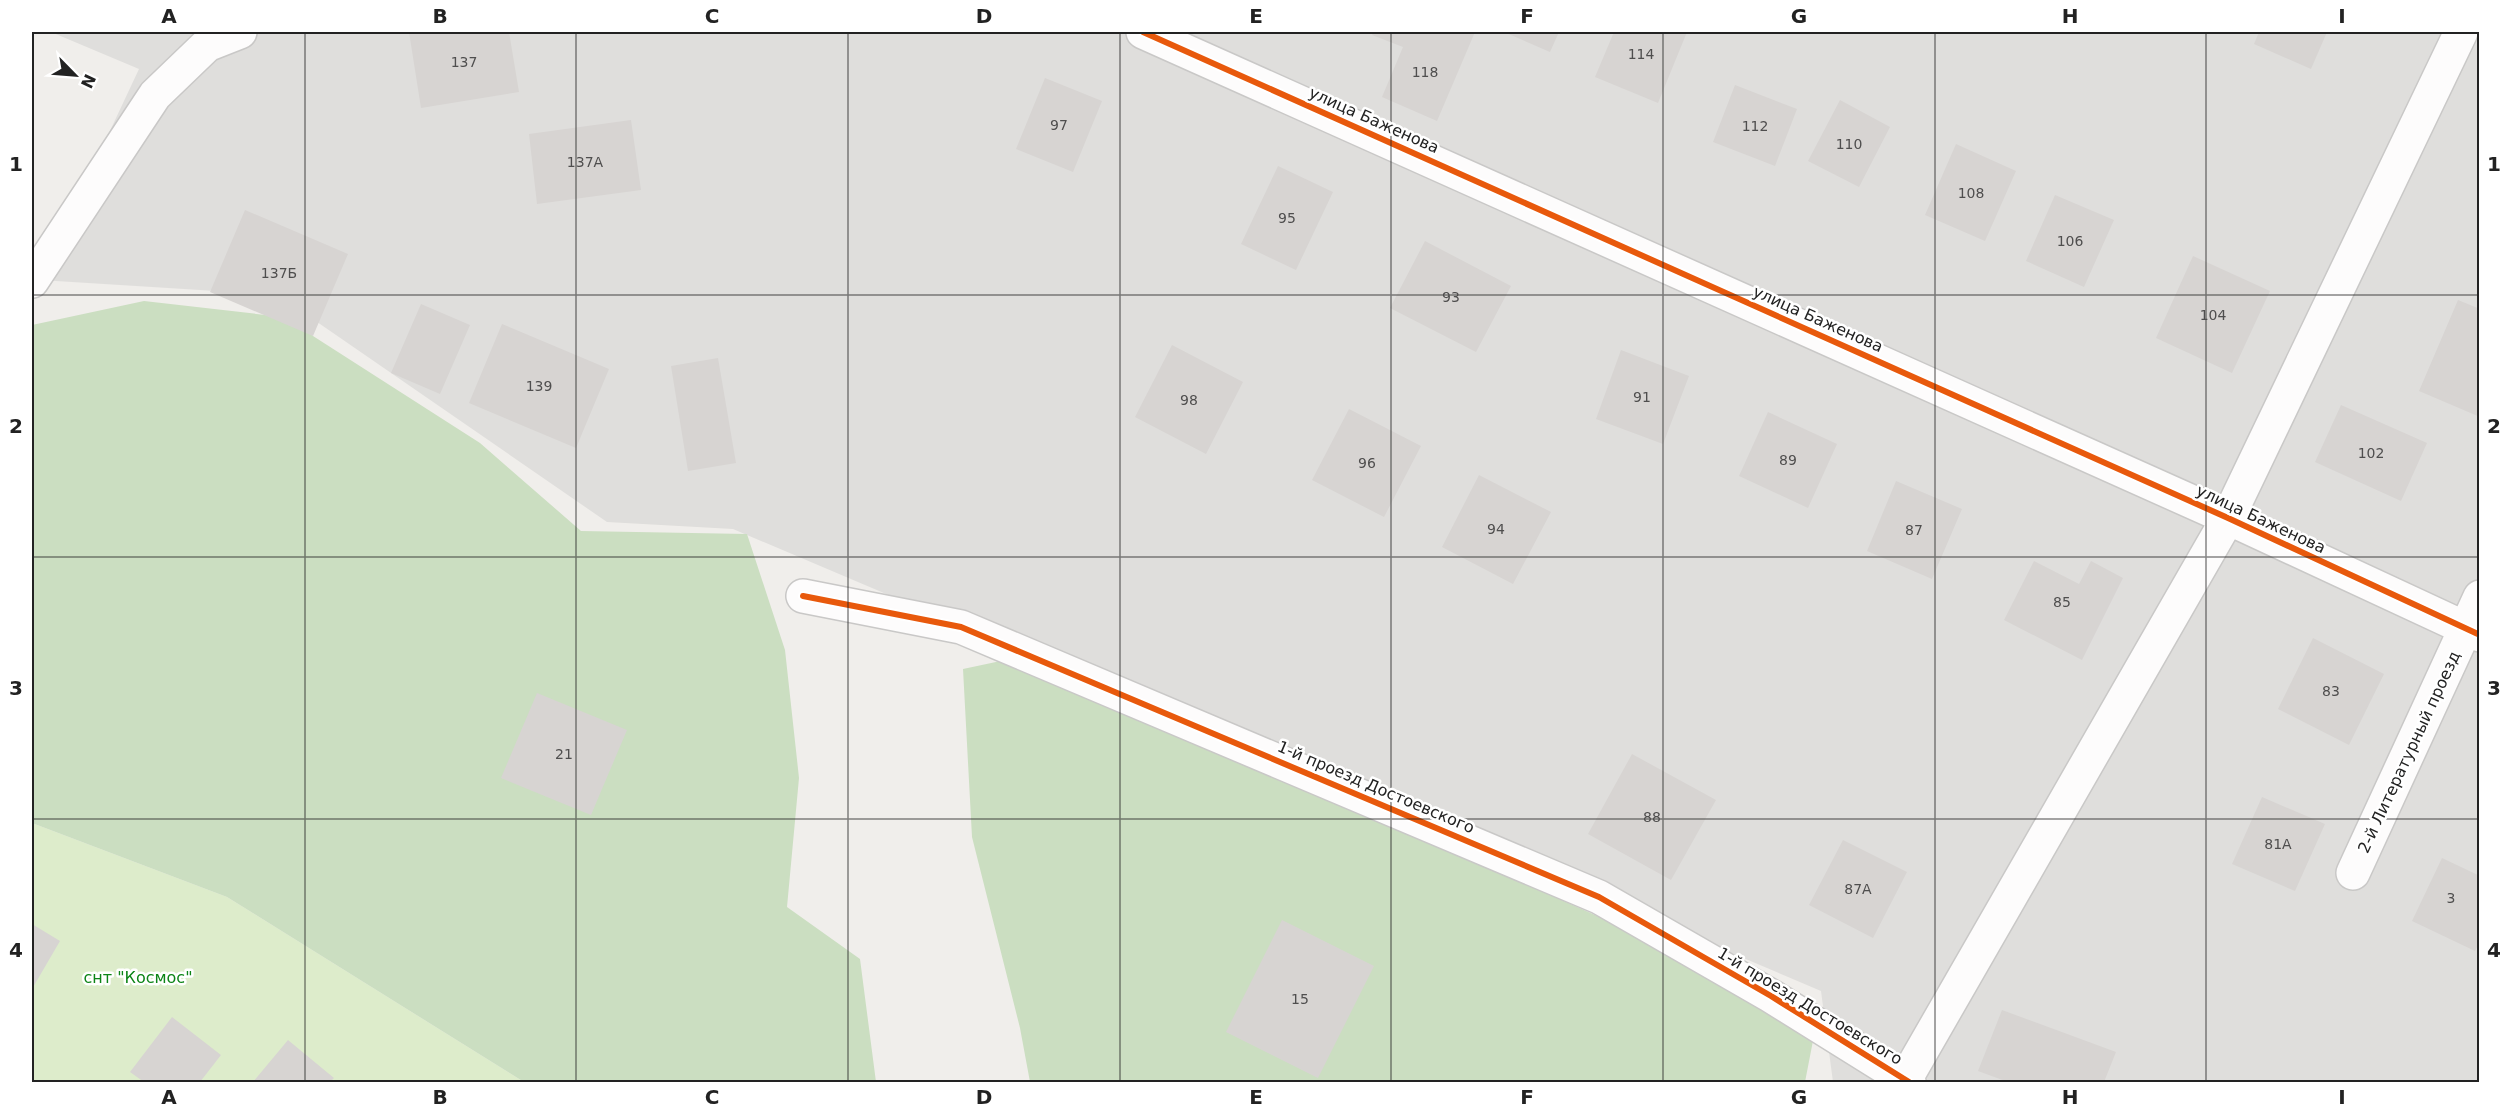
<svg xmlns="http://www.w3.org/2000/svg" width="2511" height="1114" viewBox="0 0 2511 1114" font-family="'DejaVu Sans',sans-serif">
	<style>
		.residential { fill: #dfdedc }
		.grass { fill: #ddeccb }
		.forest { fill: #cbdec1 }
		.building { fill: #d7d4d2 }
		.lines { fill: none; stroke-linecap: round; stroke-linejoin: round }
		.minor-casing { stroke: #c9c8c7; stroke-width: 36 }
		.minor { stroke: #fdfcfc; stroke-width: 33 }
		.cycleway-casing { stroke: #fff; stroke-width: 10 }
		.cycleway { stroke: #e8590c; stroke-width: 6 }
		.grid { fill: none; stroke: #222; stroke-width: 1.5; stroke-opacity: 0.55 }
		.labels { text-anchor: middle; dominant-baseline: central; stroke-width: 5; stroke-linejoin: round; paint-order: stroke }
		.number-label { font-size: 14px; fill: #4f4e4e }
		.street-label { font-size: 16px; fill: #222; stroke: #fff }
		.park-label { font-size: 16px; fill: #0c8416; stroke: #fff }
		.neatline { fill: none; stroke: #222; stroke-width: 2 }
		.grid-label { font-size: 20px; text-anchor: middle; font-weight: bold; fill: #222 }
	</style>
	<rect width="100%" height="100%" fill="#f0eeeb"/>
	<path class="residential" d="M51,32H2479V1082H1833L1821,991L733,529L607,522L278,295L40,280L139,69Z"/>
	<path class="grass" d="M32,823L227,897L524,1082H32Z"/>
	<path class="forest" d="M144,301L292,318L313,336L480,443L581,531L747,534L785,650L799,778L787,907L860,959L876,1082H524L227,897L32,823V325Z
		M1010,659L1105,694L1750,985L1817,1020L1805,1082H1030L1020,1028L972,837L963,669Z"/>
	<path class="building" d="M409,32H509L519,92L421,108Z
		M1374,32H1475L1437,121L1382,97L1403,47L1372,35Z
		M1504,32H1559L1550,52Z
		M1614,32H1687L1658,103L1595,77Z
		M2259,32H2327L2311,69L2254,44Z
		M1045,78L1102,101L1073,172L1016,149Z
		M1735,85L1797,109L1775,166L1713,142Z
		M1840,100L1890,127L1859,187L1808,161Z
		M631,120L641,190L537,204L529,134Z
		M1956,144L2016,171L1985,241L1925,215Z
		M1278,166L1333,192L1296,270L1241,244Z
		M2055,195L2114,220L2084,287L2026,261Z
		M245,210L348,254L313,336L210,292Z
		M1425,241L1511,286L1476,352L1390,308Z
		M2193,256L2270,291L2232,373L2156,338Z
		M2458,300L2480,309V417L2419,391Z
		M421,304L470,325L440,394L391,373Z
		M502,324L609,369L576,448L469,403Z
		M1172,345L1243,382L1206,454L1135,417Z
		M1621,350L1689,376L1663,444L1596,419Z
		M718,358L736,463L688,471L671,366Z
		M2341,405L2427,443L2401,501L2315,462Z
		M1349,409L1421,446L1384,517L1312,480Z
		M1768,412L1837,444L1808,508L1739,476Z
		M1479,475L1551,512L1513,584L1442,547Z
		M1896,481L1962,509L1932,579L1867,551Z
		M2034,561L2079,584L2091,561L2123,578L2082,660L2004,620Z
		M2313,638L2384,674L2349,745L2278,709Z
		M537,693L627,730L591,815L501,778Z
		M1632,754L1716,800L1671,880L1588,834Z
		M2262,797L2325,824L2295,891L2232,864Z
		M1843,840L1907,872L1873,938L1809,905Z
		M2442,858L2480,876V941L2475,951L2412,921Z
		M1282,920L1374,966L1318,1078L1226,1032Z
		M32,924L60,941L32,989Z
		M2002,1010L2116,1052L2104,1082H2008L1978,1071Z
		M172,1017L221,1055L200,1082H144L130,1072Z
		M288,1040L334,1078L330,1082H253Z"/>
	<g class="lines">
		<defs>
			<path id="minor" d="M1143,32L2228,518L2480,635
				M32,281L155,95L207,45L240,32
				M803,596L961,627L1599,897L1771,996L1909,1082
				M2353,873L2480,597
				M1905,1080L2228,518L2461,32"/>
		</defs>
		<use href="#minor" class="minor-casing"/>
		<use href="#minor" class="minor"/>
		<defs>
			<path id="cycleway" d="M1143,32L2228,518L2480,635
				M803,596L961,627L1599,897L1771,996L1909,1082"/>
		</defs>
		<use href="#cycleway" class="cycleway-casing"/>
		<use href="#cycleway" class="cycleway"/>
	</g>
	<path class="grid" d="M305,32V1082M576,32V1082M848,32V1082M1120,32V1082M1391,32V1082M1663,32V1082M1935,32V1082M2206,32V1082M32,295H2480M32,557H2480M32,819H2480"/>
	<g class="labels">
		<g class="number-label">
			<text x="1641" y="54">114</text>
			<text x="464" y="62">137</text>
			<text x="1425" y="72">118</text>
			<text x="1059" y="125">97</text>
			<text x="1755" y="126">112</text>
			<text x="1849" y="144">110</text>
			<text x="585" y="162">137А</text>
			<text x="1971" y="193">108</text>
			<text x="1287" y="218">95</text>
			<text x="2070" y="241">106</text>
			<text x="279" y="273">137Б</text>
			<text x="1451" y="297">93</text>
			<text x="2213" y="315">104</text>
			<text x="539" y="386">139</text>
			<text x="1642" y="397">91</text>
			<text x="1189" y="400">98</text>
			<text x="2371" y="453">102</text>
			<text x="1788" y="460">89</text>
			<text x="1367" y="463">96</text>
			<text x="1496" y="529">94</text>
			<text x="1914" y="530">87</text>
			<text x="2062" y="602">85</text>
			<text x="2331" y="691">83</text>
			<text x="564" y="754">21</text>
			<text x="1652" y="817">88</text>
			<text x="2278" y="844">81А</text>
			<text x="1858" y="889">87А</text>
			<text x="2451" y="898">3</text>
			<text x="1300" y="999">15</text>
		</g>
		<g class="street-label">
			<text transform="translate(1374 120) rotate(24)">улица Баженова</text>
			<text transform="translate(1818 319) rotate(24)">улица Баженова</text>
			<text transform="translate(2261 519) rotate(25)">улица Баженова</text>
			<text transform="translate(2409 752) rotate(-65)">2-й Литературный проезд</text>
			<text transform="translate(1376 787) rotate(23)">1-й проезд Достоевского</text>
			<text transform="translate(1810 1006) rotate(31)">1-й проезд Достоевского</text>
		</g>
		<g class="park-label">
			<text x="138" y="977">снт "Космос"</text>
		</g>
	</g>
	<rect width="2511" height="1114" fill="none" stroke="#ffffff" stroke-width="66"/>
	<g transform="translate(75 75) rotate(115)" stroke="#ffffff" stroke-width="4.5" paint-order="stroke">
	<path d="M0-4.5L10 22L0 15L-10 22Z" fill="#222222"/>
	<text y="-9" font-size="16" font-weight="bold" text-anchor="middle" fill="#222222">N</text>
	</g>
	<rect x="33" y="33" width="2445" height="1048" class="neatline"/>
	<g class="grid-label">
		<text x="169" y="23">A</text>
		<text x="440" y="23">B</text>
		<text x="712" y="23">C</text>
		<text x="984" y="23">D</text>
		<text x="1256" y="23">E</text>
		<text x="1527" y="23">F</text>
		<text x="1799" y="23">G</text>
		<text x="2070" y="23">H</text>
		<text x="2342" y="23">I</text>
		<text x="16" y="171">1</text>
		<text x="2494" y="171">1</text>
		<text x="16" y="433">2</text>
		<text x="2494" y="433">2</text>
		<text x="16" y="695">3</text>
		<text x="2494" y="695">3</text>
		<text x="16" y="957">4</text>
		<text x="2494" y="957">4</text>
		<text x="169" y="1104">A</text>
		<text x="440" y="1104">B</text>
		<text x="712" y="1104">C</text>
		<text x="984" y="1104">D</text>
		<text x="1256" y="1104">E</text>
		<text x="1527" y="1104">F</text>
		<text x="1799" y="1104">G</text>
		<text x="2070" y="1104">H</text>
		<text x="2342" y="1104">I</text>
	</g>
</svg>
